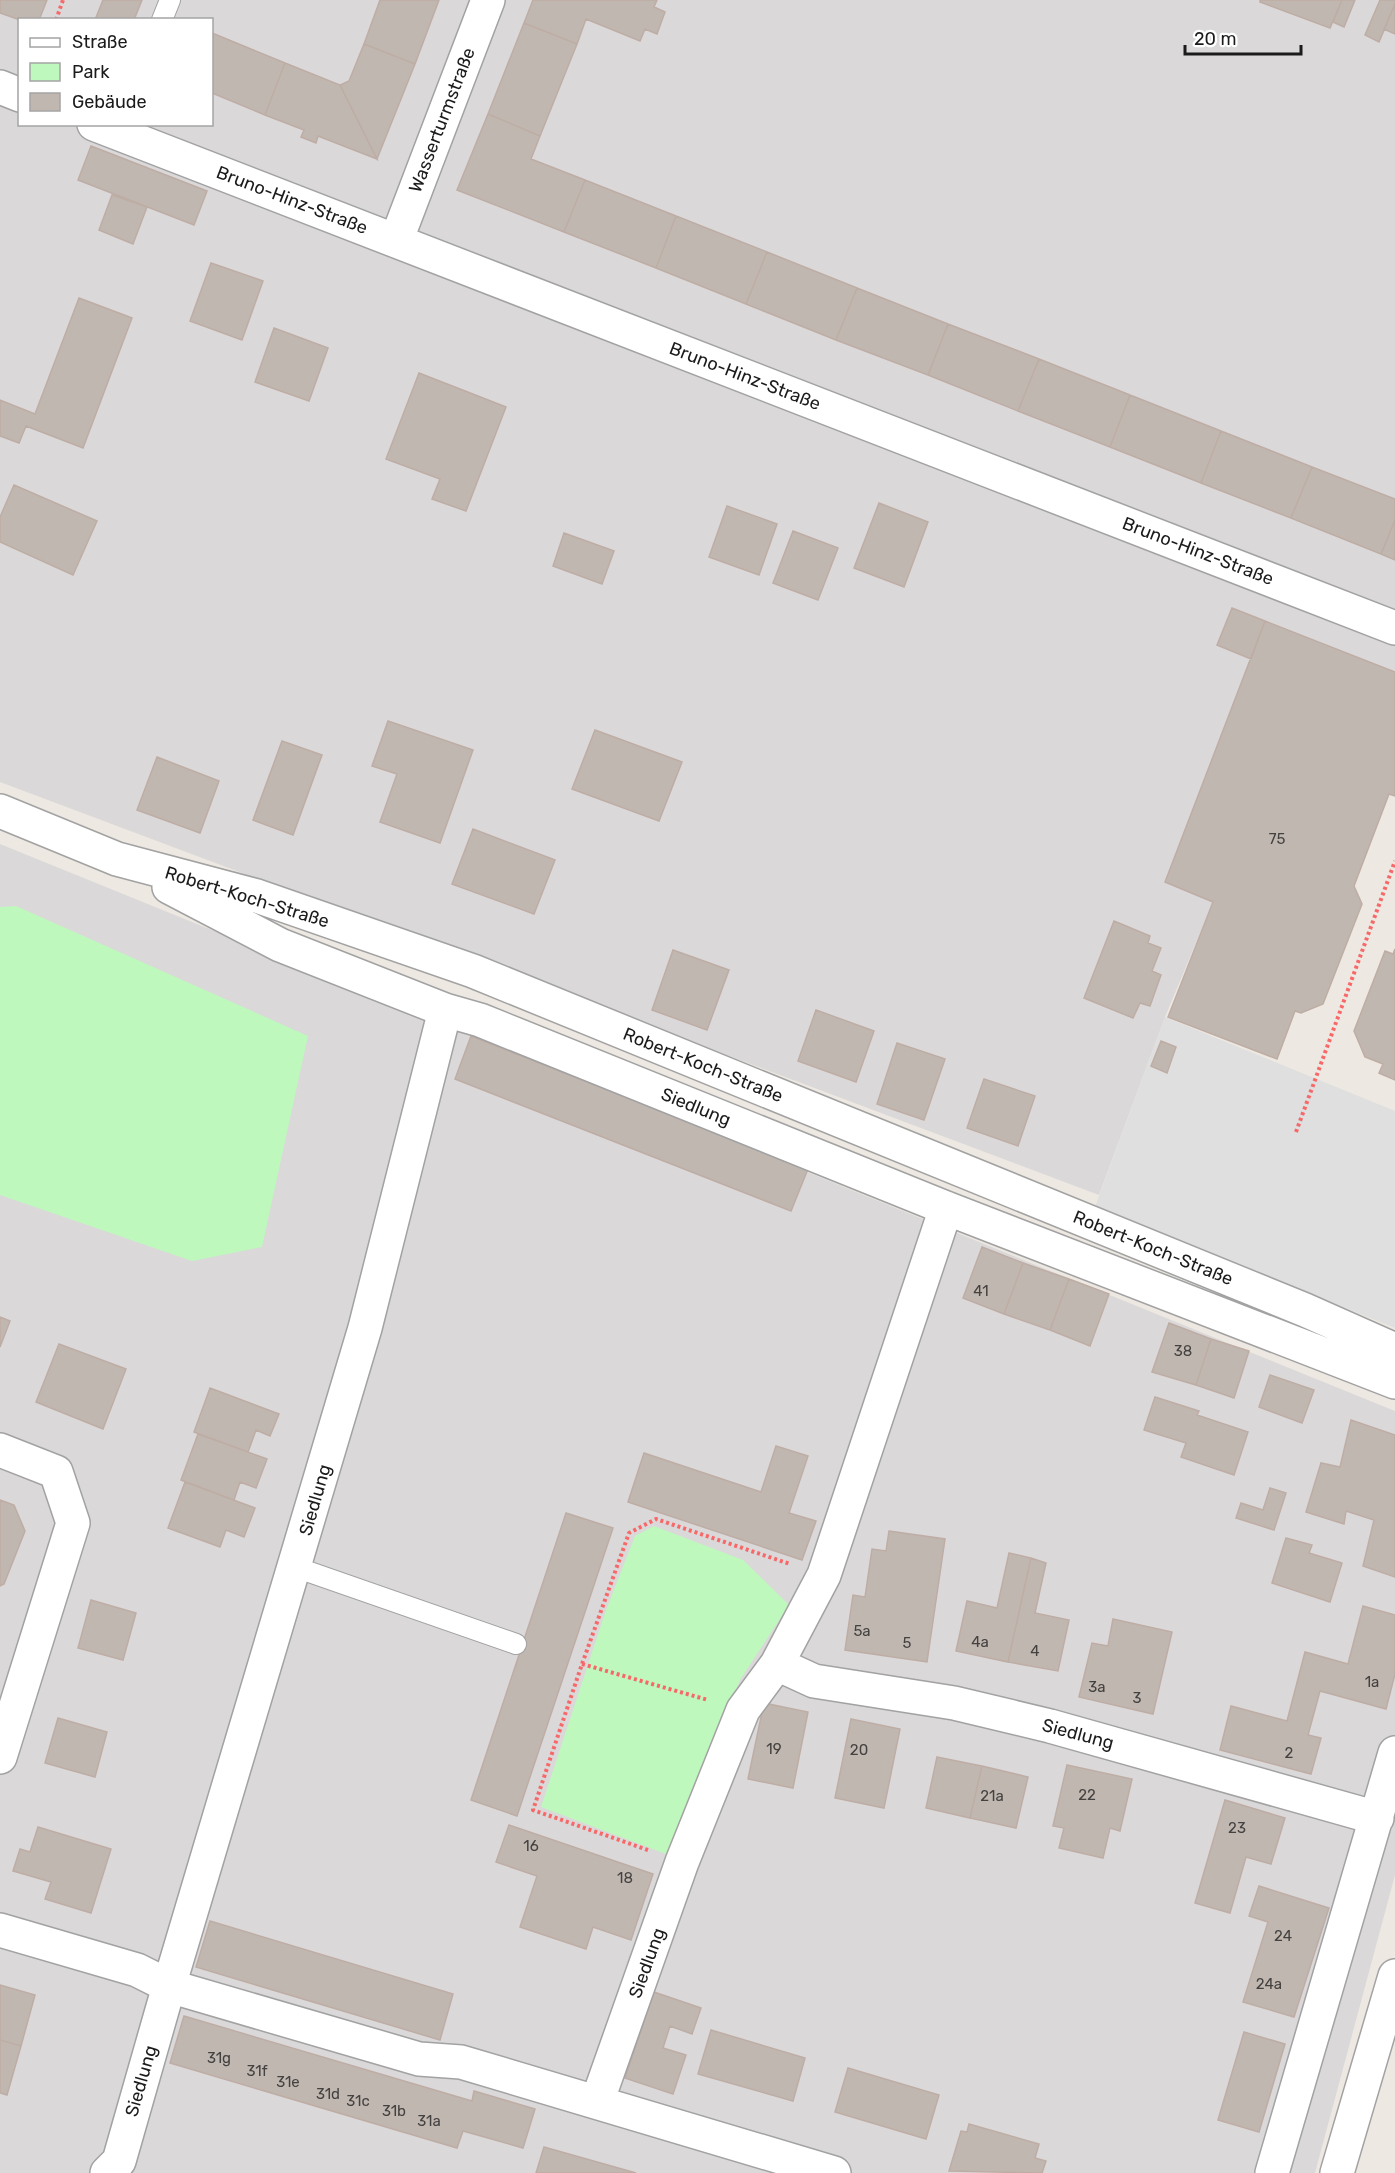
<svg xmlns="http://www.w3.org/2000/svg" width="1395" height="2173" viewBox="0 0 1395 2173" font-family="Rubik,sans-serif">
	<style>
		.residential { fill: #dad8d9; fill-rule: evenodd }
		.park { fill: #bff8bd }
		.parking { fill: #dfdfdf }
		.building { fill: #c1b7b1; stroke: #beada4; stroke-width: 1.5 }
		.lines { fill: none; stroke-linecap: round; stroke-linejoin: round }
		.service-casing { stroke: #a2a2a2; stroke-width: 22 }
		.minor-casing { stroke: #a2a2a2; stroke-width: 36 }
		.tertiary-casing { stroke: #a2a2a2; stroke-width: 36 }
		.path { stroke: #f76869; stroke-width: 4; stroke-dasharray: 3 3; stroke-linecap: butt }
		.service { stroke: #fff; stroke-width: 20 }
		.minor { stroke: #fff; stroke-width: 33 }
		.tertiary { stroke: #fff; stroke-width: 33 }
		.labels { text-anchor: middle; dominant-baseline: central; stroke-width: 5; stroke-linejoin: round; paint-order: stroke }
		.number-label { font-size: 15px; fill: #444240 }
		.street-label { font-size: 18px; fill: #1b1b1b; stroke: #fff }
	</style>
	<rect width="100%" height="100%" fill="#ede8e1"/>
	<path class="residential" d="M0,0H1395V672L1251,659L1165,882L1213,902L1165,1017L1099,1195L0,782ZM20,20H212V124H20Z
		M0,844L1395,1411V1875L1315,2173H0Z"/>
	<path class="park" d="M16,906L308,1036L262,1247L192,1261L0,1195V907Z
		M654,1526L743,1560L789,1605L740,1680L683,1823L674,1857L541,1807L606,1610L635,1536Z"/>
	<path class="parking" d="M1165,1017L1395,1111V1328L1095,1207Z"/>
	<path class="building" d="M0,0H47L39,20H20L0,13Z
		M103,0H142L134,20H95Z
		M380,0H439L415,64L364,44Z
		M533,0H657L654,7L665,12L657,34L645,29L640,41L586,19L577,44L524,23Z
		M1260,0H1342L1330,28L1260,2Z
		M1342,0H1355L1344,27L1333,22Z
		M1380,0H1395V4L1379,42L1365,35Z
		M1395,4V34L1384,29Z
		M524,23L577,44L540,136L488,114Z
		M212,33L285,63L265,115L212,93Z
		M364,44L415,64L377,159L340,85L349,81Z
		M285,63L340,85L377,159L318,136L316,143L301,137L304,130L265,115Z
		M488,114L540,136L531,159L585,180L564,232L457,190Z
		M91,146L207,191L194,225L78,180Z
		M585,180L676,216L656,268L564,232Z
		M112,195L147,207L133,244L99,230Z
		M676,216L767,252L746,304L656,268Z
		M767,252L857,288L836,340L746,304Z
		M211,263L263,281L242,340L190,321Z
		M857,288L948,324L928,375L836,340Z
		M79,298L132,318L83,448L26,426L19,443L0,436V400L35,414Z
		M948,324L1039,359L1018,411L928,375Z
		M274,328L328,348L309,401L255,382Z
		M1039,359L1130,395L1110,447L1018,411Z
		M419,373L506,407L466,511L432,499L440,479L386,459Z
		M1130,395L1221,431L1201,483L1110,447Z
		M1221,431L1312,467L1291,518L1201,483Z
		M1312,467L1395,499V520L1381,554L1291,518Z
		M14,485L97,521L73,575L0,542V517Z
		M879,503L928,522L904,587L854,568Z
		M727,506L777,524L759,575L709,557Z
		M1395,520V560L1381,554Z
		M793,531L838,548L818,600L773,583Z
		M564,533L614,551L602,584L553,566Z
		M1232,608L1265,621L1251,659L1217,645Z
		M1265,621L1395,672V796L1389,794L1354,886L1362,904L1323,1004L1301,1013L1295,1011L1277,1059L1168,1017L1213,902L1165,882Z
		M388,721L473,750L440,843L380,822L397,774L372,766Z
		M595,730L682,762L659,821L572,789Z
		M282,741L322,755L293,835L253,820Z
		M157,757L219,781L200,833L137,810Z
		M473,829L555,860L534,914L452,884Z
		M1114,921L1150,936L1148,943L1161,948L1152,971L1161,975L1150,1006L1140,1003L1133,1018L1084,998Z
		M1395,949V1080L1379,1073L1383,1064L1365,1057L1354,1031L1385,951L1393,954Z
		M673,950L729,970L707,1030L652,1010Z
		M816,1010L874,1031L856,1082L798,1061Z
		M471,1036L808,1169L791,1211L455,1079Z
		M1161,1041L1176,1047L1167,1073L1151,1066Z
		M897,1043L945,1059L924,1120L877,1104Z
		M984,1079L1035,1096L1018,1146L967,1128Z
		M982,1247L1023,1263L1004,1314L963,1298Z
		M1023,1263L1069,1279L1050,1330L1004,1314Z
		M1069,1279L1109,1294L1090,1346L1050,1330Z
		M0,1317L10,1321L0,1347Z
		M1169,1323L1211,1339L1196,1385L1152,1372Z
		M1211,1339L1249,1351L1234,1398L1196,1385Z
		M59,1344L126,1369L103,1429L36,1402Z
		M1270,1375L1314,1390L1302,1423L1259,1407Z
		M210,1388L279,1414L270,1436L256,1430L248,1452L194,1432Z
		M1155,1397L1199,1411L1197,1415L1248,1432L1234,1475L1181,1457L1186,1443L1144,1430Z
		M1351,1420L1395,1435V1577L1363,1566L1374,1520L1346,1511L1344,1524L1306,1512L1321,1463L1340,1467Z
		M198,1434L267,1459L256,1488L240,1482L234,1500L181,1480Z
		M776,1446L808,1456L789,1513L816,1521L802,1560L628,1502L644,1453L761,1492Z
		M185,1482L255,1508L244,1537L226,1530L220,1547L168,1528Z
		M1270,1488L1286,1493L1274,1530L1236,1518L1241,1503L1263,1510Z
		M0,1500L14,1505L25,1531L4,1584L0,1586Z
		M566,1513L613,1528L517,1816L471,1800Z
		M889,1531L945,1539L927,1662L845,1650L853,1595L865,1597L872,1549L886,1551Z
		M1286,1538L1312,1545L1309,1553L1342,1563L1330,1602L1272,1583Z
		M1009,1553L1031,1558L1008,1662L956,1651L967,1601L997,1608Z
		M1031,1558L1046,1563L1035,1613L1069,1620L1058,1671L1008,1662Z
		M91,1600L136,1613L123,1660L78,1648Z
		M1363,1606L1395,1615V1674L1386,1709L1320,1691L1308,1735L1321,1738L1311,1774L1220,1750L1231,1706L1287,1721L1305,1652L1348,1664Z
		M1113,1619L1172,1632L1153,1714L1079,1697L1092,1643L1108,1646Z
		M764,1703L808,1712L793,1788L748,1779Z
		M58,1718L107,1732L95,1777L45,1763Z
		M851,1719L900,1729L884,1808L835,1798Z
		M937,1757L982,1766L970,1818L926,1808Z
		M1067,1765L1132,1779L1120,1831L1110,1828L1103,1858L1059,1848L1064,1828L1053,1826Z
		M982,1766L1028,1777L1016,1828L970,1818Z
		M1225,1800L1285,1818L1271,1864L1246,1857L1230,1913L1195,1903Z
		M509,1825L653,1874L631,1940L593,1927L586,1949L520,1927L537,1876L496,1862Z
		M38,1827L111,1849L91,1913L45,1899L51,1882L13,1871L20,1849L30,1852Z
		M1259,1886L1329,1908L1294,2017L1243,2002L1268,1922L1249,1916Z
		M210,1921L453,1994L440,2040L196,1967Z
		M0,1985L35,1995L21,2046L0,2040Z
		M654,1992L701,2008L692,2034L670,2026L663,2048L686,2055L673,2094L625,2078Z
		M184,2016L472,2101L474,2091L535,2109L523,2148L463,2131L457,2148L170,2063Z
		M711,2030L805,2058L793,2101L698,2074Z
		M1244,2032L1285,2044L1259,2132L1218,2120Z
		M0,2040L21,2046L7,2095L0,2093Z
		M848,2068L939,2095L926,2139L835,2112Z
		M969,2124L1039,2144L1035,2158L1046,2161L1042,2173L949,2171L961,2131L967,2132Z
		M544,2147L636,2173H536Z"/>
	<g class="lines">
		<defs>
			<path id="service" d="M162,20L170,0
				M295,1567L516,1644"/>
			<path id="minor" d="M0,87L20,95
				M94,124L1395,628
				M396,241L488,0
				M0,811L117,859L257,896L473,971L1305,1310L1395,1350
				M169,887L280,945L445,1010L480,1020L946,1208L1395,1382
				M946,1208L824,1575L777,1664L814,1681L954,1703L1050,1726L1377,1818
				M0,1450L56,1472L73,1523L0,1757
				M0,1930L137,1970L169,1986L419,2059L461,2062L834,2173
				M597,2102L682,1862L743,1710L777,1664
				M107,2173L119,2161L169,1986L365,1328L445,1010
				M1272,2173L1395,1753"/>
			<path id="tertiary" d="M1337,2173L1395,1976"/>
		</defs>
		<use href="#service" class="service-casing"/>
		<use href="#minor" class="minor-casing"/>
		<use href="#tertiary" class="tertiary-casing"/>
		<path class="path" d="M56,20L63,0
			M1296,1132L1395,861
			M582,1664L708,1700
			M648,1850L533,1810L582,1664L629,1533L656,1519L790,1564"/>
		<use href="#service" class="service"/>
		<use href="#minor" class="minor"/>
		<use href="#tertiary" class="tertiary"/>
	</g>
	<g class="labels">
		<g class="number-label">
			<text x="1277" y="839">75</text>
			<text x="981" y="1291">41</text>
			<text x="1183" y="1351">38</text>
			<text x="862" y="1631">5a</text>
			<text x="980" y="1642">4a</text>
			<text x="907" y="1643">5</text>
			<text x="1035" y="1651">4</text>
			<text x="1372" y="1682">1a</text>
			<text x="1097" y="1687">3a</text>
			<text x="1137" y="1698">3</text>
			<text x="774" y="1749">19</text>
			<text x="859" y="1750">20</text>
			<text x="1289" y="1753">2</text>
			<text x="1087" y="1795">22</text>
			<text x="992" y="1796">21a</text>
			<text x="1237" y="1828">23</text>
			<text x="531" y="1846">16</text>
			<text x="625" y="1878">18</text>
			<text x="1283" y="1936">24</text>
			<text x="1269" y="1984">24a</text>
			<text x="219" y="2058">31g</text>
			<text x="257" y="2071">31f</text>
			<text x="288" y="2082">31e</text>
			<text x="328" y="2094">31d</text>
			<text x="358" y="2101">31c</text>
			<text x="394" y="2111">31b</text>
			<text x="429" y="2121">31a</text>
		</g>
		<g class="street-label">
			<text transform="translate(442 120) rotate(-69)">Wasserturmstraße</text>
			<text transform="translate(292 200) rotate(21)">Bruno-Hinz-Straße</text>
			<text transform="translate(745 376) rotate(21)">Bruno-Hinz-Straße</text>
			<text transform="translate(1198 551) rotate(21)">Bruno-Hinz-Straße</text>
			<text transform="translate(247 897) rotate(17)">Robert-Koch-Straße</text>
			<text transform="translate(703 1065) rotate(22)">Robert-Koch-Straße</text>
			<text transform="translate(696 1107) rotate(22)">Siedlung</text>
			<text transform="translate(1153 1248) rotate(22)">Robert-Koch-Straße</text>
			<text transform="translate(315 1500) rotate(-74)">Siedlung</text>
			<text transform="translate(1078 1734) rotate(15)">Siedlung</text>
			<text transform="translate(647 1963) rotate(-70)">Siedlung</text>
			<text transform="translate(141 2081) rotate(-74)">Siedlung</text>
		</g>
	</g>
	<rect x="18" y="18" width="195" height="108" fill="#ffffff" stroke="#a4a4a4" stroke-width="1.5"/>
	<rect x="30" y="38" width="30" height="9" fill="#ffffff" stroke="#a4a4a4" stroke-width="1.5"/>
	<text x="72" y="48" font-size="18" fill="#1b1b1b">Straße</text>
	<rect x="30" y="63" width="30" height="18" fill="#bff8bd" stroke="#a4a4a4" stroke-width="1.5"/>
	<text x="72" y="78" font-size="18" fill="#1b1b1b">Park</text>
	<rect x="30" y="93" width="30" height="18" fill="#c1b7b1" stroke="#a4a4a4" stroke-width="1.5"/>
	<text x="72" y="108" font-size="18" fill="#1b1b1b">Gebäude</text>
	<path d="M1185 45v9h116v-9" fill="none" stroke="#1b1b1b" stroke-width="3"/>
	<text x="1194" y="45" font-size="18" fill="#1b1b1b" stroke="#ffffff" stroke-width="4.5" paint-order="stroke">20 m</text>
</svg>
